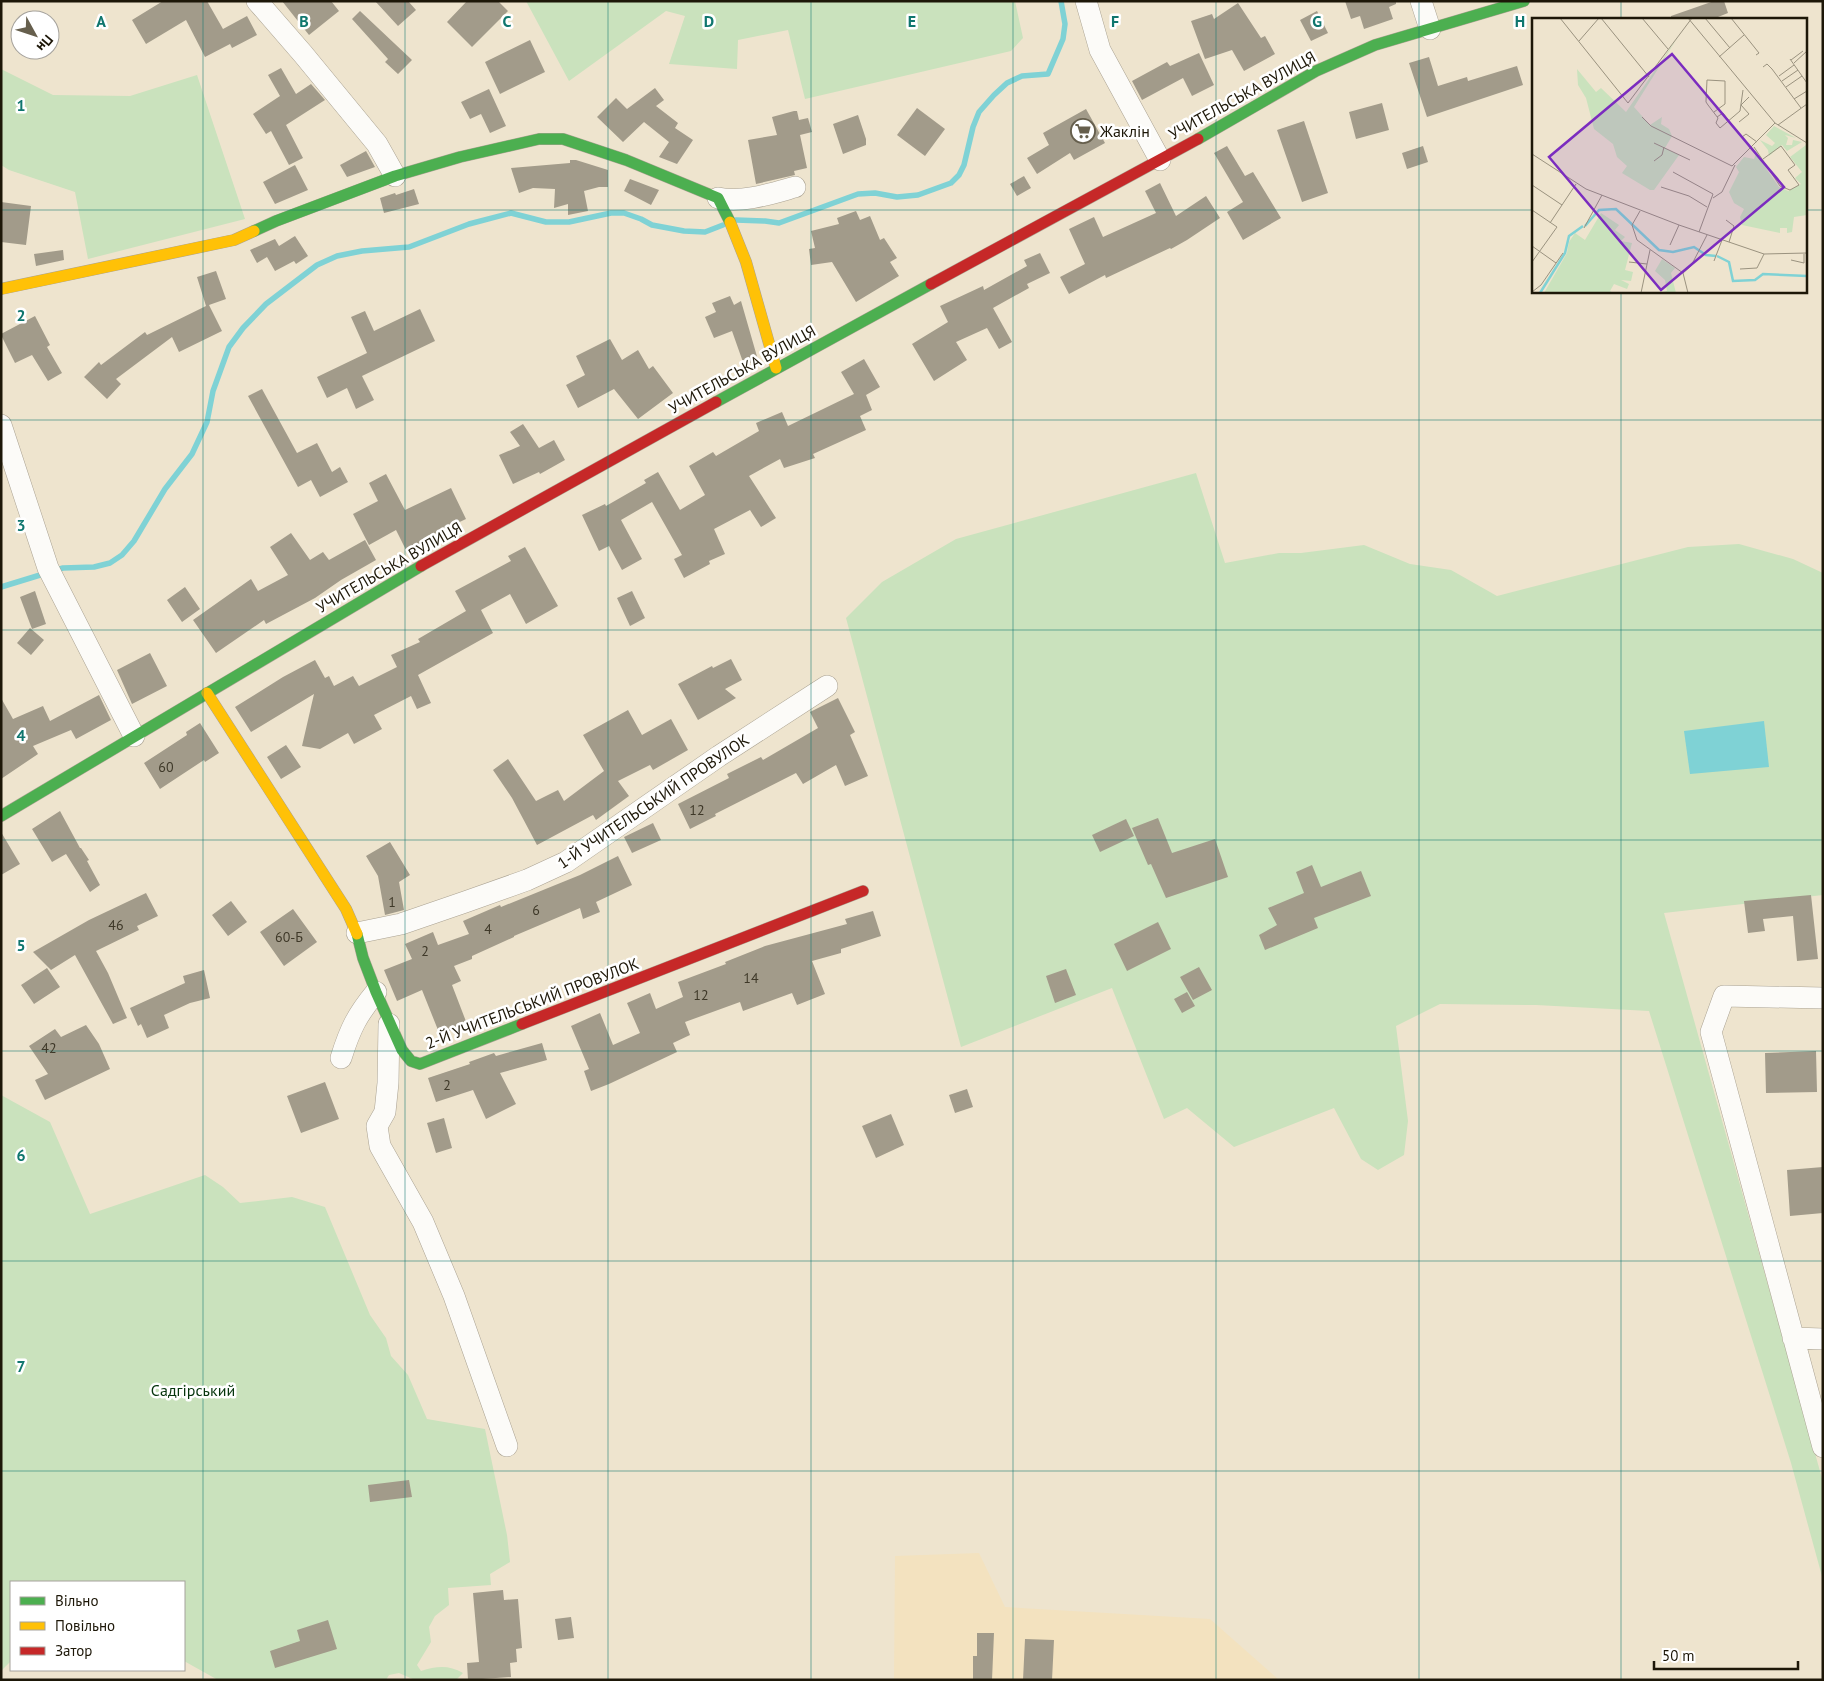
<svg xmlns="http://www.w3.org/2000/svg" width="1824" height="1681" viewBox="0 0 1824 1681" font-family="'PT Sans',sans-serif">
	<style>
		.built { fill: #f3e2bf }
		.green { fill: #cae2bd }
		.water { fill: #7fd2d5 }
		.lines { fill: none; stroke-linecap: round; stroke-linejoin: round }
		.stream { stroke: #7fd2d5; stroke-width: 5.5 }
		.building { fill: #a29b8a }
		.street-casing { stroke: #aaa292; stroke-width: 22 }
		.fast-casing { stroke: #aaa292; stroke-width: 12 }
		.slow-casing { stroke: #aaa292; stroke-width: 12 }
		.jam-casing { stroke: #aaa292; stroke-width: 12 }
		.street { stroke: #fcfbf8; stroke-width: 21 }
		.fast { stroke: #4caf50; stroke-width: 11 }
		.slow { stroke: #ffc107; stroke-width: 11 }
		.jam { stroke: #c62828; stroke-width: 11 }
		.grid { fill: none; stroke: #0f766e; stroke-width: 1; stroke-opacity: 0.55 }
		.labels { text-anchor: middle; dominant-baseline: central; stroke-width: 5; stroke-linejoin: round; paint-order: stroke }
		.number-label { font-size: 14px; fill: #3e3828 }
		.street-label { font-size: 16px; fill: #1d1708; stroke: #fff }
		.poi-label { font-size: 16px; fill: #1d1708; stroke: #fff; text-anchor: start }
		.park-label { font-size: 16px; fill: #06350d; stroke: #fff }
		.inset-river { fill: none; stroke: #7fd2d5; stroke-width: 2.5 }
		.inset-road { fill: none; stroke: #9a927f; stroke-width: 1 }
		.view { fill: #7b2cbf; fill-opacity: 0.15; stroke: #7b2cbf; stroke-width: 2.5 }
		.inset-edge { fill: none; stroke: #1d1708; stroke-width: 2.5 }
		.grid-label { font-size: 16px; text-anchor: middle; font-weight: bold; fill: #0f766e; stroke: #fff; stroke-width: 5; stroke-linejoin: round; paint-order: stroke }
	</style>
	<rect width="100%" height="100%" fill="#eee4ce"/>
	<path class="built" d="M979,1553L1005,1607L1210,1619L1279,1680H894L895,1556Z"/>
	<path class="green" d="M526,1H1015L1023,38L1011,51L805,99L788,30L738,40L737,69L669,64L685,16L666,11L569,81Z
		M1,69L53,95L130,96L197,75L245,219L88,259L75,192L9,170L1,165Z
		M1196,473L1225,563L1279,553H1301L1364,545L1410,564L1451,570L1497,596L1688,547L1739,544L1793,559L1823,573V895L1664,913L1823,1482V1580L1791,1463L1649,1011L1536,1005L1440,1004L1396,1026L1408,1121L1404,1155L1378,1170L1361,1159L1334,1108L1234,1147L1187,1108L1164,1119L1112,988L961,1047L846,618L882,582L956,539Z
		M1,1095L50,1122L90,1214L205,1175L223,1187L240,1203L292,1197L325,1207L370,1315L386,1338L391,1356L408,1375L427,1419L485,1429L507,1535L510,1562L490,1574L491,1585L448,1588L449,1605L435,1616L429,1627L431,1642L417,1665L421,1671C437,1666 449,1665 463,1673L456,1680H415L399,1673L389,1675L386,1680H218L184,1661V1582H11V1661L1,1671Z"/>
	<path class="water" d="M1764,721L1769,767L1690,774L1684,731Z"/>
	<g class="lines">
		<path class="stream" d="M736,220L765,221L779,223L858,194L875,193L897,197L918,195L951,183L959,175L964,165L973,127L979,112L994,95L1007,83L1022,76L1048,74L1063,39L1065,24L1061,1
			M1,587L63,568L94,567L110,563L122,555L134,541L165,489L192,454L207,422L213,391L229,347L243,328L266,304L317,265L337,256L362,251L409,247L469,224L511,213L546,222H569L611,213H624L641,219L652,225L684,231L705,232L723,225"/>
	</g>
	<path class="building" d="M163,1H207L223,29L247,16L257,35L232,48L230,44L205,57L186,20L146,44L132,20Z
		M282,1H331L339,11L309,35Z
		M375,1H408L416,10L398,26Z
		M467,1H498L508,11L472,47L447,22Z
		M1345,1H1396V4L1389,7L1393,19L1364,29L1360,16L1351,19Z
		M1714,1H1724L1728,13L1713,19H1671V16Z
		M1238,3L1261,38L1265,36L1275,54L1244,71L1232,50L1205,59L1191,21L1212,14L1214,19Z
		M360,11L412,60L398,74L385,62L388,59L352,19Z
		M1317,11L1328,33L1311,41L1300,20Z
		M530,40L545,72L500,94L485,62Z
		M1199,53L1214,85L1192,96L1183,78L1142,100L1132,81L1167,62L1170,66Z
		M1429,57L1438,86L1467,77L1468,81L1517,66L1523,85L1427,117L1409,63Z
		M281,68L296,94L311,84L325,100L286,125L303,158L289,165L271,131L266,134L253,114L280,96L268,75Z
		M655,88L664,100L656,106L678,123L675,128L693,140L677,164L659,157L669,142L644,122L623,142L597,117L616,98L627,109Z
		M489,89L506,126L490,133L481,114L470,119L461,102Z
		M1382,103L1389,130L1356,139L1349,112Z
		M917,108L945,129L925,156L897,135Z
		M1086,109L1105,143L1074,160L1070,153L1037,174L1027,158L1049,145L1043,133Z
		M794,111H797L799,120L808,118L812,132L800,135L807,168L794,171L795,175L756,184L748,140L777,135L772,117Z
		M858,115L866,139V145L843,154L833,124Z
		M1304,121L1328,193L1302,202L1277,130Z
		M1227,146L1245,176L1253,172L1281,218L1243,240L1227,212L1243,202L1214,153Z
		M1423,146L1428,162L1407,169L1402,153Z
		M366,151L375,167L347,177L340,165Z
		M570,160H576L608,170V187H599L584,191L588,211L568,215V204L554,208L555,189L533,188L519,193L511,168L570,163Z
		M295,165L308,190L275,204L263,182Z
		M1024,176L1031,188L1017,196L1010,184Z
		M630,179L659,190L651,205L624,191Z
		M1160,183L1176,216L1206,196L1220,218L1187,240L1171,249L1170,248L1106,278L1105,275L1069,294L1060,277L1085,264L1069,229L1094,217L1103,237L1156,213L1145,191Z
		M414,189L419,204L384,213L380,198L395,193L396,195Z
		M1,202L31,206L26,245L1,242Z
		M856,211L860,220L870,216L880,240L884,238L897,258L890,262L899,276L856,302L832,262L811,265L809,249L815,248L811,231L839,224L837,218Z
		M295,236L308,256L296,264L294,261L275,271L267,257L257,263L250,250L275,239L279,246Z
		M63,250L64,260L36,266L34,254Z
		M1040,253L1050,273L1027,284L1029,288L993,308L1012,342L999,349L987,328L956,342L967,360L934,381L912,344L948,322L940,306L983,286L984,290L1027,266L1024,260Z
		M216,271L226,299L209,305L222,331L179,352L172,337L116,379L121,384L107,399L84,377L99,362L101,365L145,332L147,335L206,306L197,277Z
		M730,296L734,305L741,301L758,360L744,365L732,331L714,338L705,317L716,312L712,303Z
		M420,309L435,341L362,376L374,400L356,409L347,388L327,398L317,377L367,353L351,317L365,311L374,331Z
		M35,316L50,345L47,347L62,373L48,381L32,355L15,363L1,335V334Z
		M610,339L622,360L638,350L649,369L653,366L673,393L638,419L614,389L578,408L566,385L585,375L576,356Z
		M864,359L880,387L866,395L872,410L860,416L866,430L813,454L815,458L784,468L780,459L749,476L776,518L761,527L750,510L714,529L725,554L709,561L710,564L684,578L674,559L682,555L652,502L621,520L642,559L622,570L609,546L599,551L582,515L605,504L606,506L646,483L644,480L658,472L680,510L705,495L689,466L713,452L716,456L759,431L756,423L782,412L788,426L854,394L841,372Z
		M262,389L297,453L317,443L332,472L340,467L348,482L320,497L311,480L298,487L248,396Z
		M523,424L539,448L554,440L565,460L540,474L539,472L513,484L499,455L520,446L510,432Z
		M386,474L405,510L451,488L466,519L432,535L434,539L407,552L396,530L369,545L353,514L378,501L369,483Z
		M291,533L310,560L323,552L329,560L365,540L376,560L341,580L315,598L266,624L264,620L216,653L193,620L251,579L258,591L288,575L270,547Z
		M525,547L558,606L526,624L510,594L481,610L493,633L418,675L431,703L417,709L411,696L374,715L382,729L354,744L348,733L320,749L302,746L314,694L251,732L235,707L283,677L315,660L325,678L329,676L334,686L353,676L359,686L397,667L391,655L420,642L418,639L466,611L455,591L511,561L508,556Z
		M185,587L200,609L182,622L167,600Z
		M35,591L46,624L32,629L20,597Z
		M632,591L645,618L630,626L617,598Z
		M30,628L44,640L31,655L17,643Z
		M150,653L167,686L132,704L117,670Z
		M731,659L742,680L725,689L736,698L698,720L678,684L712,666L713,668Z
		M99,695L111,720L76,739L71,730L33,746L38,754L1,779V698L13,719L43,706L50,721Z
		M838,698L855,732L850,735L868,776L845,786L836,765L803,784L796,773L715,814L716,816L690,829L678,804L729,778L727,774L761,757L763,760L818,728L810,712Z
		M628,710L642,735L671,719L688,750L653,770L650,765L618,781L629,796L596,820L593,815L537,845L512,798L493,770L508,759L536,801L558,790L564,801L604,771L583,735Z
		M200,723L219,753L205,762L204,760L160,789L144,763L187,735L186,732Z
		M286,745L301,767L281,779L267,757Z
		M60,811L80,848H81L89,860L87,861L100,885L90,892L66,854L52,862L32,829Z
		M1158,818L1172,853L1215,839L1228,877L1166,898L1151,864L1148,865L1132,828Z
		M1126,819L1134,836L1100,852L1092,835Z
		M653,823L661,840L632,853L624,837Z
		M1,832L20,864L1,875Z
		M390,842L410,875L399,882L404,910L385,915L378,876L366,856Z
		M618,856L632,885L596,902L600,912L583,919L580,908L514,936V937L472,956V959L454,966L461,981L452,985L467,1024L440,1035L422,990L397,1001L384,970L412,959L405,944L433,932L438,945L469,934L463,921L500,905L501,907L580,875Z
		M1312,865L1321,887L1361,871L1371,896L1314,918L1318,928L1265,950L1259,935L1277,925L1268,908L1304,893L1296,872Z
		M146,893L158,916L137,926L139,930L96,951L108,973L127,1018L113,1024L75,955L51,970L33,952L89,920Z
		M1811,895L1818,959L1797,961L1793,916L1763,919L1765,931L1748,933L1744,901Z
		M231,901L247,922L228,936L212,915Z
		M293,909L317,942L284,966L260,932Z
		M873,911L881,936L841,949V953L812,961L825,994L797,1005L792,993L743,1011L740,1002L685,1022L690,1035L673,1043L677,1052L609,1084L591,1091L584,1071L589,1069L571,1026L600,1013L613,1045L640,1033L627,1003L650,993L656,1009L683,997L678,982L726,964L725,962L765,946L847,924L845,919Z
		M1158,922L1171,949L1127,971L1114,944Z
		M1199,967L1212,990L1193,1000L1180,977Z
		M47,968L60,987L34,1004L21,985Z
		M1066,969L1076,995L1055,1003L1046,976Z
		M204,970L210,998L190,1003L164,1015L169,1028L147,1038L141,1024L138,1026L130,1008L185,983L183,976Z
		M1187,992L1195,1006L1182,1013L1174,999Z
		M86,1025L99,1044L110,1069L45,1100L35,1080L48,1074L29,1046L55,1029L61,1037Z
		M542,1043L547,1060L500,1073L516,1104L486,1119L473,1090L436,1102L428,1078L470,1064L469,1062L494,1053L496,1056Z
		M1816,1051L1817,1092L1766,1093L1765,1053Z
		M325,1082L339,1119L301,1133L287,1096Z
		M967,1089L973,1107L955,1113L949,1095Z
		M891,1114L904,1145L876,1158L862,1126Z
		M444,1118L452,1148L436,1153L427,1123Z
		M1823,1167V1213L1790,1216L1787,1170Z
		M409,1480L412,1497L370,1502L368,1485Z
		M503,1590L504,1600L518,1599L522,1648L516,1649L517,1662L510,1663L511,1677L468,1680L467,1663L479,1662L473,1593Z
		M571,1617L574,1638L558,1640L555,1619Z
		M328,1620L337,1649L275,1668L270,1651L300,1641L297,1630Z
		M977,1633H994L992,1680H973V1656H977Z
		M1025,1639L1054,1640L1052,1680H1023Z"/>
	<g class="lines">
		<defs>
			<path id="street" d="M257,1L303,54L377,144L395,176
				M1086,1L1100,50L1160,160
				M1421,1L1430,29
				M718,198C743,203 770,194 795,187
				M1,425L48,568L134,736
				M357,933L401,924L465,902L527,880L566,862L719,756L827,686
				M1823,998L1724,996L1711,1032L1823,1447
				M389,1024L388,1083L385,1112L377,1126L380,1146L423,1222L454,1296L507,1446
				M341,1058C350,1029 357,1015 376,992
				M1793,1338L1823,1339"/>
			<path id="fast" d="M1198,139L1316,71L1375,45L1524,1
				M254,231L276,221L395,176L460,157L539,139H563L626,160L718,198L730,222
				M716,402L931,284
				M1,816L421,566
				M357,934L363,958L376,992L402,1050L411,1061L420,1064L522,1024"/>
			<path id="slow" d="M730,222L746,262L776,368
				M1,289L234,240L254,231
				M207,693L346,909L357,934"/>
			<path id="jam" d="M931,284L1198,139
				M421,566L716,402
				M522,1024L863,891"/>
		</defs>
		<use href="#street" class="street-casing"/>
		<use href="#fast" class="fast-casing"/>
		<use href="#slow" class="slow-casing"/>
		<use href="#jam" class="jam-casing"/>
		<use href="#street" class="street"/>
		<use href="#fast" class="fast"/>
		<use href="#slow" class="slow"/>
		<use href="#jam" class="jam"/>
	</g>
	<path class="grid" d="M203,1V1680M405,1V1680M608,1V1680M811,1V1680M1013,1V1680M1216,1V1680M1419,1V1680M1621,1V19M1,210H1533M1805,210H1823M1621,291V1680M1,420H1823M1,630H1823M1,840H1823M1,1051H1823M1,1261H1823M1,1471H1823"/>
	<defs>
		<symbol id="supermarket-ring" viewBox="-11 -11 22 22"><circle r="9.5" fill="#fff" stroke="#665f4d" stroke-width="1.5"/><path d="M-6-5.5h2.5l.6 2H6L4.5 2H-2.5L-4.4-4H-6ZM-1.5 3.2a1.3 1.3 0 1 0 .1 0ZM3 3.2a1.3 1.3 0 1 0 .1 0Z" fill="#665f4d"/></symbol>
	</defs>
	<g fill-rule="evenodd">
		<use href="#supermarket-ring" x="1069" y="117" width="28" height="28"/>
	</g>
	<g class="labels">
		<g class="number-label">
			<text x="166" y="767">60</text>
			<text x="697" y="810">12</text>
			<text x="392" y="902">1</text>
			<text x="536" y="910">6</text>
			<text x="116" y="925">46</text>
			<text x="488" y="929">4</text>
			<text x="289" y="937">60-Б</text>
			<text x="425" y="951">2</text>
			<text x="751" y="978">14</text>
			<text x="701" y="995">12</text>
			<text x="49" y="1048">42</text>
			<text x="447" y="1085">2</text>
		</g>
		<g class="street-label">
			<text transform="translate(1242 95) rotate(-29)">УЧИТЕЛЬСЬКА ВУЛИЦЯ</text>
			<text transform="translate(742 369) rotate(-29)">УЧИТЕЛЬСЬКА ВУЛИЦЯ</text>
			<text transform="translate(389 567) rotate(-30)">УЧИТЕЛЬСЬКА ВУЛИЦЯ</text>
			<text transform="translate(653 801) rotate(-34)">1-Й УЧИТЕЛЬСЬКИЙ ПРОВУЛОК</text>
			<text transform="translate(532 1003) rotate(-21)">2-Й УЧИТЕЛЬСЬКИЙ ПРОВУЛОК</text>
		</g>
		<g class="poi-label">
			<text x="1100" y="131">Жаклін</text>
		</g>
		<g class="park-label">
			<text x="193" y="1390">Садгірський</text>
		</g>
	</g>
	<g transform="translate(1532 18)">
		<rect width="275" height="275" fill="#eee4ce"/>
		<path d="M146,19L102,89L118,107L130,99L129,106L137,111L140,118L133,130L147,137L122,172H118L90,155L95,148L85,139L81,126L62,111L54,80L46,67L45,51L64,74L69,70L94,94ZM242,108L264,120L253,117L256,120L254,127H260L261,122L270,124L255,133L250,127L237,138L236,132L228,122L240,128L243,125L234,117ZM274,127L275,197L262,199L260,214L255,215V210H248V215L210,207L208,199L212,191L202,185L197,174L207,154L204,149L212,139L222,141L224,136L247,169L256,173L269,166L263,160L270,154L258,139ZM69,195L87,207L83,212L93,219L89,223L100,225L93,252L101,254L99,263L89,262L97,266L95,271L82,266L78,273L81,275H12L35,235L37,224L43,215L53,222ZM130,241L143,250L139,255L144,275H126L135,273L133,262L123,253Z" fill="#cae2bd"/>
		<path class="inset-river" d="M53,208L67,192L84,191L127,232L141,234L162,229L174,237L184,238M185,238L197,244L201,263L223,262L231,256L275,258M8,275L33,235L37,218L51,208"/>
		<path class="inset-road" d="M28,0L96,85L160,0M69,0L117,59M110,0L136,31M156,0L243,105L275,125M173,0L198,30M199,0L227,35L224,37M47,23L67,0M187,39L212,17M258,41L275,65M259,42L271,33M262,45L275,33M231,49L235,46L240,51L269,90M247,58L262,47M250,63L266,52M254,69L270,58M262,81L275,73M182,94L193,86V63L175,62L174,83V84L176,87L186,100L184,105L188,110L208,93L211,72M110,99L119,108L200,148L243,105M185,99L191,95L197,103M207,104L217,96L209,87L217,79M246,107L275,86M202,109L210,119L214,116L225,124M122,125L158,142M222,129L248,168L258,172L267,167L256,152L263,147L249,128L231,141M0,136L54,171L147,207L232,236L275,235M122,143L130,137L132,129M141,154L181,176L167,214M0,167L30,187M129,169L157,178L175,189M181,180L190,174L203,147M0,192L25,209L0,244M108,193L100,207L105,222L151,255L156,275M194,202L202,208L197,224M18,205L44,166M52,210L70,177M138,227L147,207M0,228L24,245M259,242L272,245V236M182,243L190,222M97,244L115,246M208,251L225,250L232,236M151,255L159,248L175,217M0,274L9,267L31,235M109,275L118,232"/>
		<path class="view" d="M140,36L252,169L129,272L17,139Z"/>
		<rect width="275" height="275" class="inset-edge"/>
	</g>
	<g class="grid-label">
		<text x="101" y="27">A</text>
		<text x="304" y="27">B</text>
		<text x="507" y="27">C</text>
		<text x="709" y="27">D</text>
		<text x="912" y="27">E</text>
		<text x="1115" y="27">F</text>
		<text x="1317" y="27">G</text>
		<text x="1520" y="27">H</text>
		<text x="21" y="111">1</text>
		<text x="21" y="321">2</text>
		<text x="21" y="531">3</text>
		<text x="21" y="741">4</text>
		<text x="21" y="951">5</text>
		<text x="21" y="1161">6</text>
		<text x="21" y="1372">7</text>
	</g>
	<rect width="1824" height="1681" fill="none" stroke="#1d1708" stroke-width="5"/>
	<rect x="10" y="1581" width="175" height="90" fill="#ffffff" stroke="#a5a29c"/>
	<rect x="20" y="1597" width="25" height="8" fill="#4caf50" stroke="#a5a29c"/>
	<text x="55" y="1606" font-size="15" fill="#1d1708">Вільно</text>
	<rect x="20" y="1622" width="25" height="8" fill="#ffc107" stroke="#a5a29c"/>
	<text x="55" y="1631" font-size="15" fill="#1d1708">Повільно</text>
	<rect x="20" y="1647" width="25" height="8" fill="#c62828" stroke="#a5a29c"/>
	<text x="55" y="1656" font-size="15" fill="#1d1708">Затор</text>
	<g transform="translate(35 35) rotate(130)"><circle r="24" fill="#ffffff" stroke="#a5a29c"/>
	<path d="M0-4L9 19L0 12L-9 19Z" fill="#665f4d"/>
	<text y="-8" font-size="14" font-weight="bold" text-anchor="middle" fill="#1d1708">Пн</text>
	</g>
	<path d="M1654 1661v8h144v-8" fill="none" stroke="#1d1708" stroke-width="2.5"/>
	<text x="1662" y="1661" font-size="15" fill="#1d1708" stroke="#ffffff" stroke-width="4" paint-order="stroke">50 m</text>
</svg>
